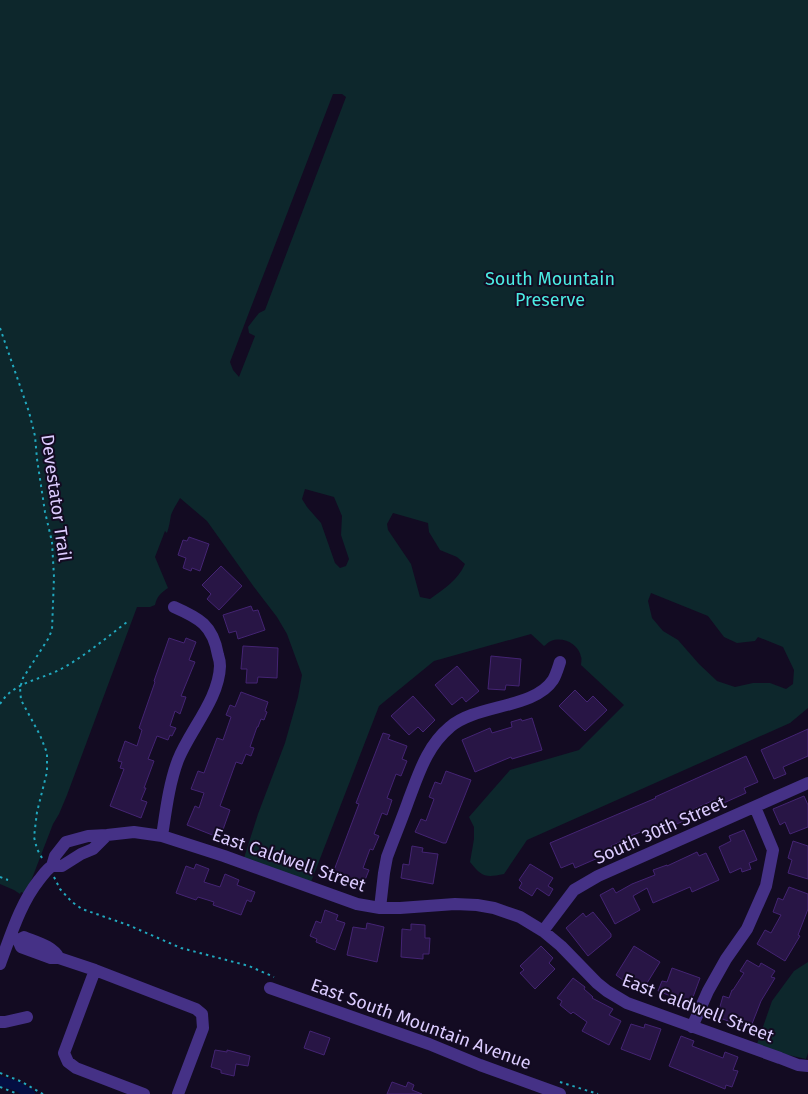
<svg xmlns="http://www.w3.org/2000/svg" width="808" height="1094" viewBox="0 0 808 1094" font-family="'Fira Sans',sans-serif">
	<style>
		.green { fill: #0d272c; fill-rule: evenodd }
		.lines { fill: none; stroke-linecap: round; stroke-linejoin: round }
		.canal { stroke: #040e42; stroke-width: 10 }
		.building { fill: #281545; stroke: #442473 }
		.path { stroke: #21a8be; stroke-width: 2; stroke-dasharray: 2.5 4; stroke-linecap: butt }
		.minor { stroke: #453186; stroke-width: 12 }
		.labels { text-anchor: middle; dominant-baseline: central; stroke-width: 4; stroke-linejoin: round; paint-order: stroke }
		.park-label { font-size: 18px; fill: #4bece3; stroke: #130b22 }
		.street-label { font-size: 18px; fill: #dcccff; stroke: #130b22 }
	</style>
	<rect width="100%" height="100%" fill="#130b22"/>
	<path class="green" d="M0,0H808V708L790,723L527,840L504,874C485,878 482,877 470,862L474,839V827L469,817L510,770L579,750L624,705L581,665C581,664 582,658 581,657C579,644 563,636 551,641C548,642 546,645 544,646L531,634L434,661L379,706L311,882L244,858L258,814L285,743L298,697L302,675L287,634L277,617L254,587L207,521L180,498C177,504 173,509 171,515C170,521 169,527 167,533L165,531L155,557L168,588C161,593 157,596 155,605L150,607H137L67,795L59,814L53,824L26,894L21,892L20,894L14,890L0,884ZM333,94H342L346,97L265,310L259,313L248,327L249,333L255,336L239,377L233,370L230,362ZM305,489L334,497L342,516L341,535L349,559L346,566L340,568L335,563L321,523L307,507L302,499ZM393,513L428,523L429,532L440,550L457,557L465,564C458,580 444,589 430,599L420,597L411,564L388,530L387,524ZM651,593L708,616L724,637L737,643L755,641L758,637L783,647L794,670L793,684L786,689L770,683H753L735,687L717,681L699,664L678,640L663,631L652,618L648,601Z
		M808,962V1053L806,1059L784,1054L757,1044L772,1001L794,971Z"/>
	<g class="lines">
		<path class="canal" d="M0,1081L17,1086L30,1094"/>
	</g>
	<path class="building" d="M189,537L209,544L200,571L192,568L191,571L183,568L186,558L178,555L183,540L187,541Z
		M221,566L242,586L219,610L207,599L211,594L202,585Z
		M251,606L253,611L258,610L265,630L238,639L236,631L229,633L223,615Z
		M169,638L184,643L186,638L196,642L189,660L195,662L181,696L186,697L180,714L175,711L170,726L176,728L172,736L170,735L168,740L157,736L148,759L154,761L144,788H146L141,800L147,802L141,818L110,806L124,769L120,768L122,762L118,761L125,741L137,746L142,730L139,728L155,682L154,681Z
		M243,646L278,648L277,678L258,677L257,683H246L247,669H241Z
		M491,656L521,659L519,686L506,685L505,690L488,689Z
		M457,666L479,691L466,702L462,697L452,705L435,685Z
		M575,690L587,702L593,696L607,710L585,731L559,706Z
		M241,692L268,702L265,711L267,712L264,720L261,719L258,727H257L250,747L254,748L251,756L246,754L242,764L236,762L220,806L230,810L220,838L187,825L195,806L199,808L204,793L191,789L198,771L204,773L217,738L223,740L231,717L226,715L230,705L235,707Z
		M413,696L435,720L423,732L418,727L409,735L391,716Z
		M532,718L542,750L512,759L511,757L475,772L462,740L490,728L492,733L512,727L511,722L521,719L522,721Z
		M808,729V756L783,767L786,774L774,779L761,750Z
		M383,733L390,735L388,739L407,746L402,759L407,761L401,776L396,774L387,798L392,800L387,815L382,813L374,834L379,836L373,850L370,849L363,868L369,870L363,885L333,873L359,804L356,803Z
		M746,756L758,782L744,788L746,793L717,806L714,800L681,815L684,821L669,827L645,836L643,831L623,839L624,840L611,846L614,851L575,868L573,863L561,868L550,843L656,798L655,797Z
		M446,771L471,780L446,843H443L415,832L421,819L426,821L434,799L429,797L435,782L441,784Z
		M804,796L808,805V827L790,834L785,822L780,825L773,809Z
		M744,830L757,860L749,863L751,869L742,872L741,868L730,873L719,847L731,841L729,836Z
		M793,841L808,846V879L788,873L792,860L788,858Z
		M412,846L423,848L422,852L438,854L433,884L401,878L403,864L409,865Z
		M697,852L699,856L706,853L719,880L692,892L690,887L653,903L647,888L633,896L640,910L615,924L600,895L613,888L616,893L632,884L655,875L653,870L667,865V866Z
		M196,864L209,869L204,882L220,887L225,874L239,880L237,885L255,892L251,902L247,900L241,915L213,905L214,902L198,897L196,900L176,893L186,866L194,869Z
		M530,864L553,878L548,886L553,889L549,896L537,888L532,896L519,888L522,883L519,880Z
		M789,887L808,894V909L798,935L800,936L785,961L757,944L765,930L771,933L781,915L773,912L778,898L783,900Z
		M325,910L338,915L336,920L345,923L335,950L316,942L317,939L310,936L316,921L321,923Z
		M593,912L611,934V937L588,956L566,928L583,913L586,917Z
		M367,923L384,927L377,962L347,955L353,927L366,929Z
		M411,924L425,925V938H430L429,954H423V959L401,957L402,929L411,930Z
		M541,946L553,958L549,963L555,969L535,989L520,973L524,970L520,966Z
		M634,946L660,962L644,988L636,984L634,988L616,975Z
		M747,960L759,967L761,963L775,971L771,977L775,978L761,1001L750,1029L717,1017L723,996L729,998L732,990H733L744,973L740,971Z
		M672,968L700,978L689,1008L675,1003L676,998L658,991L662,981L667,982Z
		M573,978L585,987L584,989L593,997L592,998L613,1009L609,1015L621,1021L609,1045L582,1031L587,1022L573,1012L571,1014L560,1005L562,1001L557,998Z
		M631,1024L644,1028L645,1024L661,1029L650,1060L621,1049Z
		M310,1031L330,1038L324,1055L304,1048Z
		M681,1036L694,1041L692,1046L723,1058L725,1052L738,1057L733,1070L738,1071L732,1087L726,1085L725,1089L669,1066Z
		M215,1050L227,1052V1050L250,1056L248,1066L236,1064L234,1076L221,1073V1070L211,1067Z
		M392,1082L406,1087L408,1082L414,1085L412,1090L422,1094H387Z"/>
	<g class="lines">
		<path class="path" d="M0,328L29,412L35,436L37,459L45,512L52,542L54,577L52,630L48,639L23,678L20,688L21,700L40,735L47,753V772L37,812L34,837L37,849L42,858
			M0,704C14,681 42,680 63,668C86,655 106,638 127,622
			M0,877L8,880
			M54,877L60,889L72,902L82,909L128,925L181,948L249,966L274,977
			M0,1073L20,1081L43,1094
			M560,1082L598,1094
			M0,1087L18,1094"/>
		<path class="minor" d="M162,836C166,810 169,784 178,760C190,730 219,699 220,666C220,662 219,658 218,655C213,625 199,618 174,607
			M52,866L55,856L66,842L88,836L107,835L134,832L162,836L224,856L357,904L380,908H400L455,904L477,905L494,908L520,917L543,931L561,946L597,983L607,991L627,1003L780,1058L798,1065L808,1066
			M52,866H62L81,854L93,849L107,835
			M380,908L384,873L387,857C394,838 402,819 409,799C419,773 427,746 450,727C476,704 534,709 553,680C556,675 558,668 560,662
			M543,931L574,890L598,876L808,783
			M12,937L18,940L24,937C36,942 53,946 59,958
			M18,940L21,947L51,958H59L95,970L196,1009L202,1014L203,1028L178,1094
			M0,964C11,935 20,904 39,880C43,875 47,869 52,866
			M95,970L64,1053L68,1062L76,1068L144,1094
			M270,988L429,1044L480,1065L560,1094
			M0,1022H5L27,1017
			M692,1027L708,991L726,959L747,929L766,886L773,850L755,807"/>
	</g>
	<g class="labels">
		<g class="park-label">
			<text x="550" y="279">South Mountain<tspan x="550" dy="21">Preserve</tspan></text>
		</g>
		<g class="street-label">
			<text transform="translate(56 498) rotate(82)">Devestator Trail</text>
			<text transform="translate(660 830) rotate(-24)">South 30th Street</text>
			<text transform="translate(289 860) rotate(19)">East Caldwell Street</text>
			<text transform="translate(698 1008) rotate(21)">East Caldwell Street</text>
			<text transform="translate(421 1024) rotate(20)">East South Mountain Avenue</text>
		</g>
	</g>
</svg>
